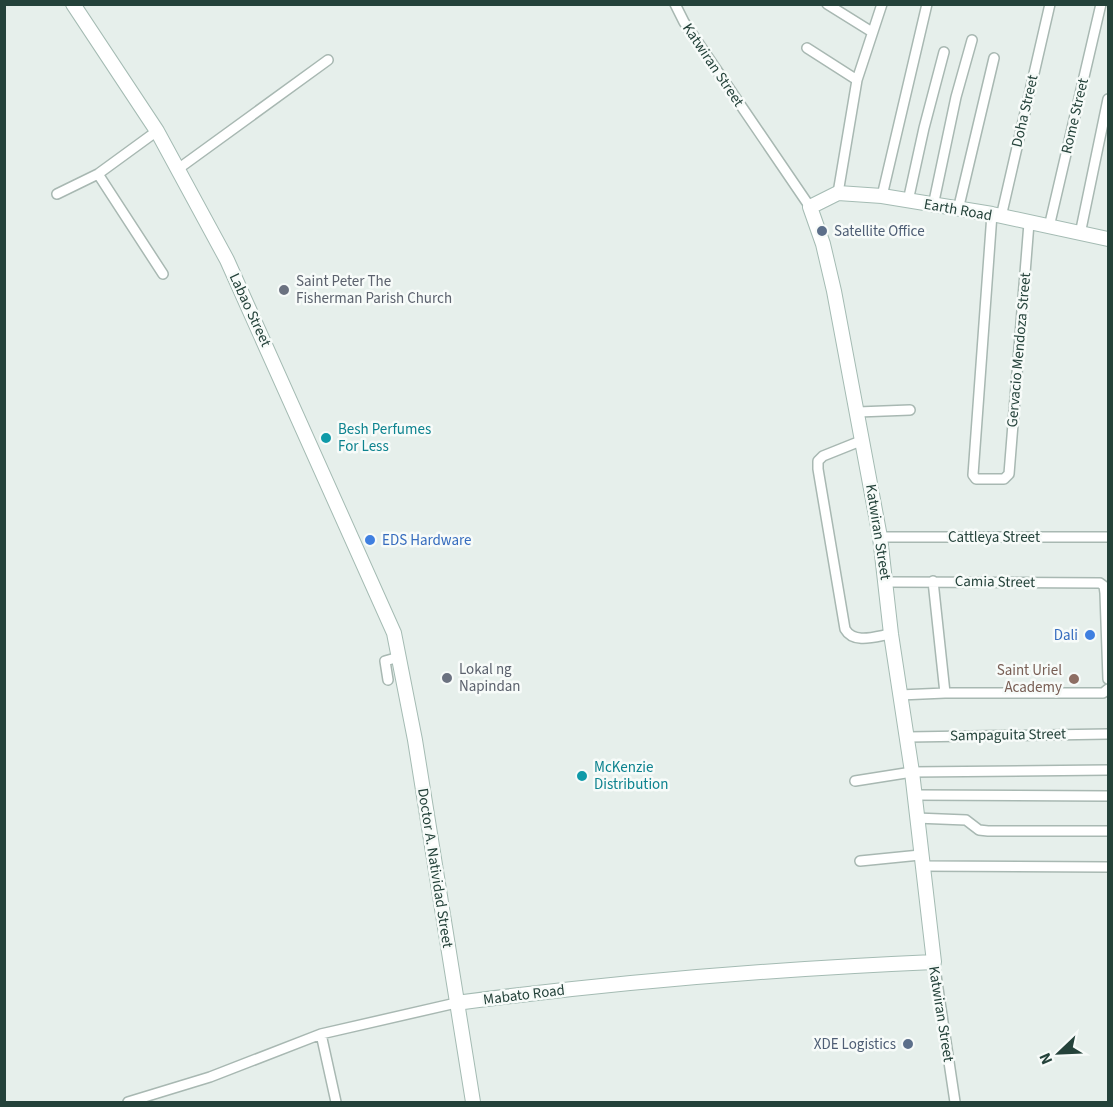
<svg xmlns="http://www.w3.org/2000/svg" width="1113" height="1107" viewBox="0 0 1113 1107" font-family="'Source Sans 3',sans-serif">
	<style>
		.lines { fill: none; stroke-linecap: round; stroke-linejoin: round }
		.street-casing { stroke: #a8b8b2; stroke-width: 12 }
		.secondary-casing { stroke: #a4bbb3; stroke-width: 16 }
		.street { stroke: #fff; stroke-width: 9 }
		.secondary { stroke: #fff; stroke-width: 14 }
		.service-dot { fill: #5c6f8a; stroke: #f7fbf9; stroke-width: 2 }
		.worship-dot { fill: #6b7280; stroke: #f7fbf9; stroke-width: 2 }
		.culture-dot { fill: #0f9aa8; stroke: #f7fbf9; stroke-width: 2 }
		.shop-dot { fill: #3f7fe0; stroke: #f7fbf9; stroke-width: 2 }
		.education-dot { fill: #8d6e63; stroke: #f7fbf9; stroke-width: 2 }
		.labels { text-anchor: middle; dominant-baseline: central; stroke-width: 5; stroke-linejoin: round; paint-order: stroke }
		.street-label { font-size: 15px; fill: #24423a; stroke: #f7fbf9 }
		.service-label { font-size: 15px; fill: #4e5e75; stroke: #f7fbf9; text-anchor: start }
		.worship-label { font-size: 15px; fill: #5b616d; stroke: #f7fbf9; text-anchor: start }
		.culture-label { font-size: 15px; fill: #0d838f; stroke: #f7fbf9; text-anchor: start }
		.shop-label { font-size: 15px; fill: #366cbe; stroke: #f7fbf9; text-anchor: start }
		.education-label { font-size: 15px; fill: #785e54; stroke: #f7fbf9; text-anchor: end }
	</style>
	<rect width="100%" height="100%" fill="#e6efeb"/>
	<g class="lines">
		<defs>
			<path id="street" d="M675,4L684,22L810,207
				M827,4L872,32
				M807,48L857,80
				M178,169L328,60
				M98,174L163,274
				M838,193L857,80L882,4
				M57,194L98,174L157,131
				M882,196L927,4
				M908,201L924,128L944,52
				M933,206L956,97L972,40
				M958,210L994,58
				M992,214L973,475L976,479H1004L1009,474L1029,223
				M1001,217L1050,4
				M1049,227L1101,4
				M1080,234L1108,99
				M858,412L910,410
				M863,440L823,456L818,461V469L845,629C854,645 877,636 891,634
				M880,537H1108
				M933,581L945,693
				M886,582L1100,583L1104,586L1105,593L1108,679
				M388,680L385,661L399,657
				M900,695L945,693H1103L1108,689
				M908,737L1108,734
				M855,781L912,772L1108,770
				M914,795L1108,796
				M916,818L966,820L979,830L988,831H1108
				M860,861L920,855
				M921,866L1108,867
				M934,962L955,1102
				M321,1034L336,1102
				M128,1102L210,1077L321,1034L456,1003"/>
			<path id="secondary" d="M73,4L157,131L227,260L394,633L415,740L473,1102
				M456,1003C615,982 774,969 934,962L912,772L891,634L880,537L834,291L823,244L810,207L838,193L882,196L992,214L1108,239"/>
		</defs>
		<use href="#street" class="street-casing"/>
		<use href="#secondary" class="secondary-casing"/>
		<use href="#street" class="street"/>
		<use href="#secondary" class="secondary"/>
	</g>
	<g class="service-dot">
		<circle cx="822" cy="231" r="6"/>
		<circle cx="908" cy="1044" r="6"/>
	</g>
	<g class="worship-dot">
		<circle cx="284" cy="290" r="6"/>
		<circle cx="447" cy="678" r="6"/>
	</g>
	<g class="culture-dot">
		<circle cx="326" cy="438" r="6"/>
		<circle cx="582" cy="776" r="6"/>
	</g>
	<g class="shop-dot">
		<circle cx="370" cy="540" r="6"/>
		<circle cx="1090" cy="635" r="6"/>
	</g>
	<circle class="education-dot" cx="1074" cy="679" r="6"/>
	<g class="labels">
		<g class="street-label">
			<text transform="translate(713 65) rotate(56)">Katwiran Street</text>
			<text transform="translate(1025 111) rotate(-77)">Doha Street</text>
			<text transform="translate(1075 116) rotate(-77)">Rome Street</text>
			<text transform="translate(958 210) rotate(10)">Earth Road</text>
			<text transform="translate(250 310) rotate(65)">Labao Street</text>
			<text transform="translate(1019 350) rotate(-85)">Gervacio Mendoza Street</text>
			<text transform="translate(878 532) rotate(81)">Katwiran Street</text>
			<text x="994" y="537">Cattleya Street</text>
			<text transform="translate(995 582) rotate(1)">Camia Street</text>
			<text transform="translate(1008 735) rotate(-1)">Sampaguita Street</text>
			<text transform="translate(435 868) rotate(81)">Doctor A. Natividad Street</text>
			<text transform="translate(524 995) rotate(-7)">Mabato Road</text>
			<text transform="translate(941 1014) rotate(81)">Katwiran Street</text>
		</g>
		<g class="service-label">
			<text x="834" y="231">Satellite Office</text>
			<text x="896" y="1044" text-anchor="end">XDE Logistics</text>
		</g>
		<g class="worship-label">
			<text x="296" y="281">Saint Peter The<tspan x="296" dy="17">Fisherman Parish Church</tspan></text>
			<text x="459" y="669">Lokal ng<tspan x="459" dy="17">Napindan</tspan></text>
		</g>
		<g class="culture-label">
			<text x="338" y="429">Besh Perfumes<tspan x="338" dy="17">For Less</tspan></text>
			<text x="594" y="767">McKenzie<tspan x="594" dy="17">Distribution</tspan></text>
		</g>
		<g class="shop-label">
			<text x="382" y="540">EDS Hardware</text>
			<text x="1078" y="635" text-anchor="end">Dali</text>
		</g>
		<g class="education-label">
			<text x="1062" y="670">Saint Uriel<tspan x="1062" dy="17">Academy</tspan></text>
		</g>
	</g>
	<rect width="1113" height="1107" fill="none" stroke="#24423a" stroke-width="12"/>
	<g transform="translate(1059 1053) rotate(247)" stroke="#f7fbf9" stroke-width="4.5" paint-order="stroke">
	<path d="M0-4.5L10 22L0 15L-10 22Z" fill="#24423a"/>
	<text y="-9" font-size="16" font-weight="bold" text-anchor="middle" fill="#24423a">N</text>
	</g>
</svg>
